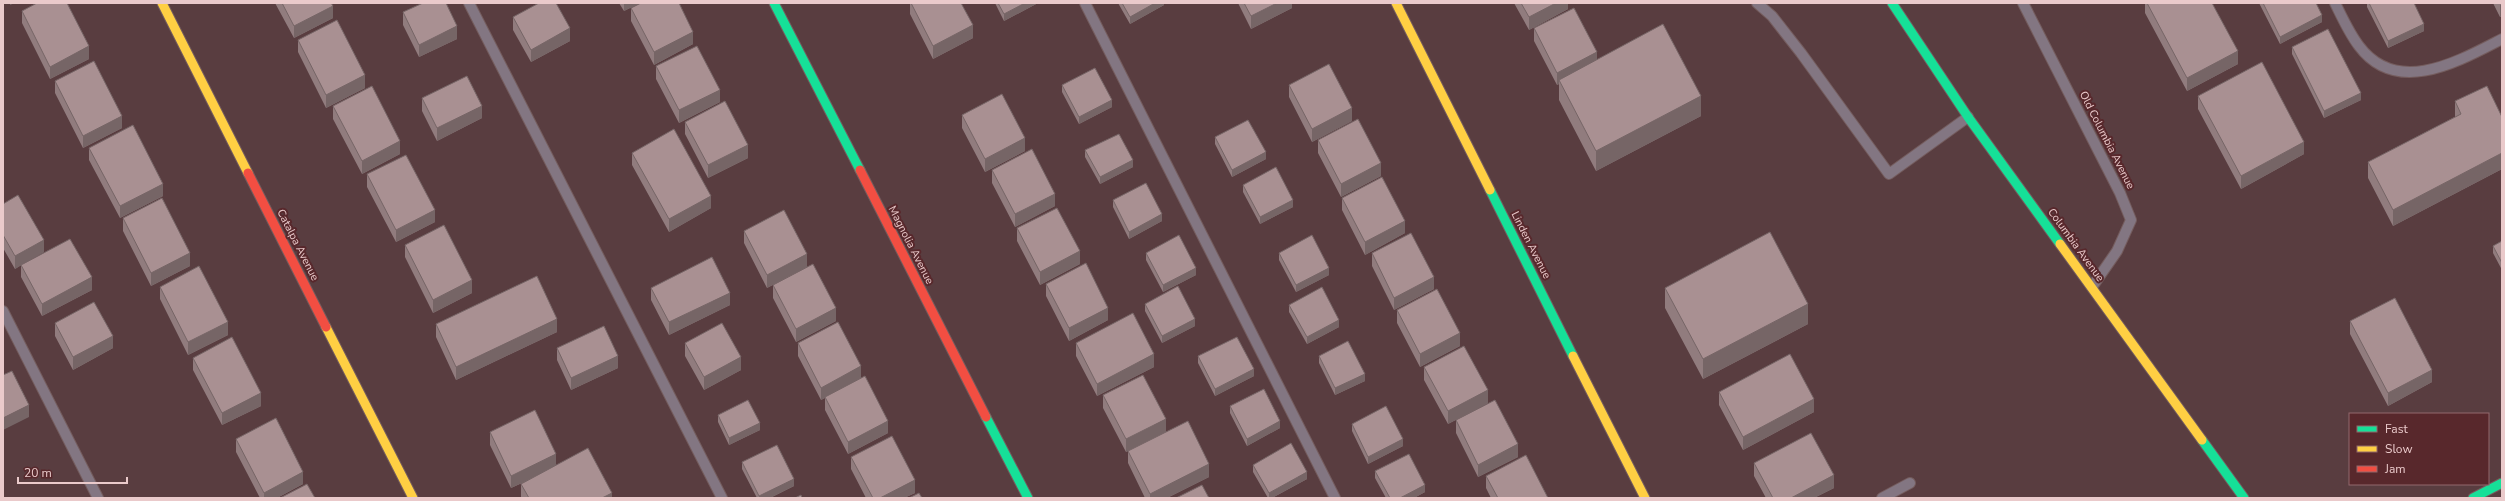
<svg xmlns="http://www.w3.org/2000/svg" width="2505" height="501" viewBox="0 0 2505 501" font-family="'Nunito Sans',sans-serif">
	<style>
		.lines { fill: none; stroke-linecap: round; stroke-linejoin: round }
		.lane-casing { stroke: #745c5d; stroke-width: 12 }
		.street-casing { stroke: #745c5d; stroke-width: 12 }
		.fast-casing { stroke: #745c5d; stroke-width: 11 }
		.slow-casing { stroke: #745c5d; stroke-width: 11 }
		.jam-casing { stroke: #745c5d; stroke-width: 11 }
		.lane { stroke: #837682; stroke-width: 10 }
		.street { stroke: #837682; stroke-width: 10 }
		.fast { stroke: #16e098; stroke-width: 9 }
		.slow { stroke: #ffcf43; stroke-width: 9 }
		.jam { stroke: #f24e42; stroke-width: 9 }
		.wall { fill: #917c7e }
		.shaded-wall { fill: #766566 }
		.building { fill: #a99092; stroke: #766566 }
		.labels { text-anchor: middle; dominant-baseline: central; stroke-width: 4; stroke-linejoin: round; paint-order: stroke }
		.street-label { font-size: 11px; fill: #eacacb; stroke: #58282c }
	</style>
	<rect width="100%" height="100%" fill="#593d40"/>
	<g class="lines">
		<defs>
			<path id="lane" d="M469,3L722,498
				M1085,3L1335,498
				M1757,3L1772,16L1801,53L1889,174L1968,117
				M2335,3C2342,17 2349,33 2359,46C2397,97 2459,61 2502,39
				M3,311L98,498
				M1882,498L1910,483"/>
			<path id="street" d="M2023,3L2120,193L2131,220L2117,251L2092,287"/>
			<path id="fast" d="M774,3L860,170
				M1892,3L1968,117L2060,244
				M1490,190L1573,356
				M986,417L1028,498
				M2202,440L2244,498
				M2473,498L2502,483"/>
			<path id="slow" d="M162,3L248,173
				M1396,3L1490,190
				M2060,244L2202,440
				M326,327L413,498
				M1573,356L1645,498"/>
			<path id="jam" d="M860,170L986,417
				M248,173L326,327"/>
		</defs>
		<use href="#lane" class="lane-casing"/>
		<use href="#street" class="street-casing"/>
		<use href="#fast" class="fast-casing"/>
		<use href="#slow" class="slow-casing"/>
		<use href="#jam" class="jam-casing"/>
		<use href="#lane" class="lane"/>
		<use href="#street" class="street"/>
		<use href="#fast" class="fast"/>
		<use href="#slow" class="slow"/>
		<use href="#jam" class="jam"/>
	</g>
	<path class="wall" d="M275,3H331L333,18L294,38Z
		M619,3H640L624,11Z
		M910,3H961L973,38L933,59L910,14Z
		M995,3H1038L1004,21Z
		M1118,3H1164V5L1130,24Z
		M1238,3H1292V8L1251,29Z
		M1514,3H1568V9L1529,30Z
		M2145,3H2212L2238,64L2187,91L2145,13Z
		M2259,3H2316L2322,22L2280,44Z
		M2367,3H2414L2424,31L2388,48L2367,7Z
		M2493,3H2502V16L2500,17Z
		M631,8L693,44L654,65L631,21Z
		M22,11L89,59L50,79L22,23Z
		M403,12L457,39L419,57L403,25Z
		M513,17L570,41L531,62L513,30Z
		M1534,28L1597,60L1701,116L1596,171L1559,100V84L1557,85L1534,41Z
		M298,40L365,88L326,108L298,52Z
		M2292,47L2361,100L2324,118L2292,54Z
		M656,66L720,102L679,123L656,79Z
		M55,81L122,128L83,148L55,93Z
		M1062,85L1112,107L1079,124L1062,92Z
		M1289,85L1352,121L1312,142L1289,97Z
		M2198,96L2304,154L2241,189L2198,109Z
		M422,98L482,118L437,141L422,111Z
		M2455,101L2502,117V169L2393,226L2368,178V162L2455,117Z
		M333,106L400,154L362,174L333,119Z
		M962,115L1025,151L985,172L962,128Z
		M685,122L748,158L708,178L685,134Z
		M1215,137L1266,159L1232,177L1215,144Z
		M1318,140L1381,176L1341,197L1318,153Z
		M89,148L163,196L120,218L89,160Z
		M1085,150L1133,167L1100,184L1085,157Z
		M632,153L711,208L669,232L632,165Z
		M992,170L1055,206L1015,227L992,183Z
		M367,174L435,222L396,242L367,187Z
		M1243,185L1293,207L1260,224L1243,192Z
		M1342,198L1405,233L1365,255L1342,210Z
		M1113,200L1162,221L1129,239L1113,207Z
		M3,204L44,252L22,264L92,290L42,316L21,277V265L15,269L3,248Z
		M123,218L190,266L151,286L123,231Z
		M1017,228L1080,264L1040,285L1017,241Z
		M744,231L807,267L767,288L744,243Z
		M2502,241V270L2493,253V246Z
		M405,245L472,293L433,313L405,257Z
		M1146,253L1196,275L1163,292L1146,260Z
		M1279,253L1329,275L1296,292L1279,260Z
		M1372,253L1434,289L1394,310L1372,266Z
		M1046,284L1108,320L1069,341L1046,296Z
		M773,285L836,321L796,342L773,298Z
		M160,287L228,335L188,355L160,299Z
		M651,288L730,305L669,335L651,300Z
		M1665,288L1808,324L1703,379L1665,308Z
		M1145,304L1195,326L1162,343L1145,311Z
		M1289,305L1339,327L1307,344L1289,312Z
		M1397,310L1460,346L1420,367L1397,323Z
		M2350,321L2432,382L2388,406L2350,334Z
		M55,323L113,348L73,370L55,336Z
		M436,324L557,332L456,380L436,337Z
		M685,343L741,370L704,390L685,356Z
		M798,343L861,379L888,433L848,454L825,410V398L821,400L798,356Z
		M1076,343L1154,367L1097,396L1076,356Z
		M557,348L618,368L571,390L557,360Z
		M1198,356L1254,376L1215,396L1198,363Z
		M1319,356L1365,381L1335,395L1319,363Z
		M193,358L261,406L222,425L193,370Z
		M1424,367L1488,403L1448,424L1424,380Z
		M1719,392L1814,412L1743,450L1719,405Z
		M1103,395L1166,432L1209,477L1167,498H1145L1128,463V451L1126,452L1103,408Z
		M1230,406L1280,428L1247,446L1230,413Z
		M718,415L760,430L729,445L718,422Z
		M1456,420L1518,457L1478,477L1456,433Z
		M1352,424L1403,446L1368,464L1352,431Z
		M490,432L556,465L612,498H522L521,497V484L533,478L511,488L490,445Z
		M236,439L303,484L277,498H260L236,452Z
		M851,457L915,493L904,498H866L851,469Z
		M742,462L794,486L770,498H757L742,469Z
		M1754,463L1834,488L1814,498H1766L1754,476Z
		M1253,465L1307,479L1272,498H1268L1253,472Z
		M1375,471L1425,492L1414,498H1386L1375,478Z
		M1486,476L1548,498H1491L1486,488Z"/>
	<path class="shaded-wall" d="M10,3H15L10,5Z
		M624,3H640L624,11Z
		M1025,3H1038L1004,21V14Z
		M1155,3H1164V5L1130,24V17Z
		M1277,3H1292V8L1251,29V16Z
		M1556,3H1568V9L1529,30V17Z
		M2502,4V16L2500,17V5Z
		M333,6V18L294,38V26Z
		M2322,15V22L2280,44V37Z
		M2424,24V31L2388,48V41Z
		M973,25V38L933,59V46Z
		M457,26V39L419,57V45Z
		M570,28V41L531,62V50Z
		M693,32V44L654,65V52Z
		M89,46V59L50,79V67Z
		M2238,51V64L2187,91V78Z
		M1597,52V64L1559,80V84L1557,85V73Z
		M365,75V88L326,108V95Z
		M720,90V102L679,123V110Z
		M2361,93V100L2324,118V111Z
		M1701,96V116L1596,171V151Z
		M1112,100V107L1079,124V117Z
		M482,106V118L437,141V128Z
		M1352,108V121L1312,142V129Z
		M122,116V128L83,148V136Z
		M1025,138V151L985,172V159Z
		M400,141V154L362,174V161Z
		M2304,142V154L2241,189V176Z
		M748,145V158L708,178V165Z
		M1266,152V159L1232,177V170Z
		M2502,153V169L2393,226V210Z
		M1133,160V167L1100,184V177Z
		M1381,163V176L1341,197V184Z
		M163,184V196L120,218V206Z
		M1055,194V206L1015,227V214Z
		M711,196V208L669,232V219Z
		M1293,200V207L1260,224V217Z
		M435,210V222L396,242V230Z
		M1162,214V221L1129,239V232Z
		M1405,221V233L1365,255V242Z
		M44,240V252L15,269V256Z
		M1080,251V264L1040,285V272Z
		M190,253V266L151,286V273Z
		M807,254V267L767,288V275Z
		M1196,268V275L1163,292V285Z
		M1329,268V275L1296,292V285Z
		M92,277V290L42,316V304Z
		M1434,277V289L1394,310V298Z
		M472,280V293L433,313V300Z
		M730,293V305L669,335V322Z
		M1808,304V324L1703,379V359Z
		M836,308V321L796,342V329Z
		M1108,308V320L1069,341V328Z
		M557,319V332L456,380V367Z
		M1195,319V326L1162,343V336Z
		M1339,320V327L1307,344V337Z
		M228,322V335L188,355V342Z
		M1460,333V346L1420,367V354Z
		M113,336V348L73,370V357Z
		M1154,354V367L1097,396V384Z
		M618,356V368L571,390V378Z
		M741,357V370L704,390V377Z
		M861,366V379L821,400V388Z
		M1254,369V376L1215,396V389Z
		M2432,370V382L2388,406V393Z
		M1365,374V381L1335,395V388Z
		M1488,390V403L1448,424V411Z
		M261,393V406L222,425V413Z
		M1814,399V412L1743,450V437Z
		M29,405V417L3,430V418Z
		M1166,419V432L1126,452V439Z
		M888,421V433L848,454V442Z
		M1280,421V428L1247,446V439Z
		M760,423V430L729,445V438Z
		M1403,439V446L1368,464V457Z
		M1518,444V457L1478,477V465Z
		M556,454V467L511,488V476Z
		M1209,464V477L1167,498H1150V494Z
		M303,472V484L277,498H264V493Z
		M1307,472V479L1272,498H1269V493Z
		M1834,475V488L1814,498H1791Z
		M794,479V486L770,498H759V496Z
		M915,480V493L904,498H880Z
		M1425,485V492L1414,498H1400Z
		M612,493V498H602Z"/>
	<path class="building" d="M37,3H67L89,46L50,67L22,11Z
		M282,3H331L333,6L294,26Z
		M423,3H446L457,26L419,45L403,12Z
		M539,3H556L570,28L531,50L513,17Z
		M641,3H679L693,32L654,52L631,8Z
		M911,3H961L973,25L933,46Z
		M998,3H1025L1004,14Z
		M1122,3H1155L1130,17Z
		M1244,3H1277L1251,16Z
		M1521,3H1556L1529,17Z
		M2147,3H2212L2238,51L2187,78Z
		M2263,3H2316L2322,15L2280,37Z
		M2369,3H2414L2424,24L2388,41Z
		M1574,8L1597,52L1557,73L1534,28Z
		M337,20L365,75L326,95L298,40Z
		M1663,24L1701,96L1596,151L1559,80Z
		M2328,29L2361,93L2324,111L2292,47Z
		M697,46L720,90L679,110L656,66Z
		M94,61L122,116L83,136L55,81Z
		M2262,62L2304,142L2241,176L2198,96Z
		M1329,64L1352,108L1312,129L1289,85Z
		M1095,68L1112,100L1079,117L1062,85Z
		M467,76L482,106L437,128L422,98Z
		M372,86L400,141L362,161L333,106Z
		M2487,86L2502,117V153L2393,210L2368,162L2461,114L2455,101Z
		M1002,94L1025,138L985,159L962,115Z
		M725,101L748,145L708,165L685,122Z
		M1358,119L1381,163L1341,184L1318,140Z
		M1248,120L1266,152L1232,170L1215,137Z
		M133,125L163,184L120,206L89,148Z
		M674,129L711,196L669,219L632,153Z
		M1119,134L1133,160L1100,177L1085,150Z
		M1032,149L1055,194L1015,214L992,170Z
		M406,155L435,210L396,230L367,174Z
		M1276,167L1293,200L1260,217L1243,185Z
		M1382,177L1405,221L1365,242L1342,198Z
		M1146,183L1162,214L1129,232L1113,200Z
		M18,195L44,240L15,256L3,235V204Z
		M162,198L190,253L151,273L123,218Z
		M1057,208L1080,251L1040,272L1017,228Z
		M784,210L807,254L767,275L744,231Z
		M444,225L472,280L433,300L405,245Z
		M1770,232L1808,304L1703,359L1665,288Z
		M1411,233L1434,277L1394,298L1372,253Z
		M1179,235L1196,268L1163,285L1146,253Z
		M1312,235L1329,268L1296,285L1279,253Z
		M70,239L92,277L42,304L21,265Z
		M2502,241V263L2493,246Z
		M712,257L730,293L669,322L651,288Z
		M1086,263L1108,308L1069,328L1046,284Z
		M813,264L836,308L796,329L773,285Z
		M199,266L228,322L188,342L160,287Z
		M537,276L557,319L456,367L436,324Z
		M1178,286L1195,319L1162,336L1145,304Z
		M1322,287L1339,320L1307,337L1289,305Z
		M1437,289L1460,333L1420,354L1397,310Z
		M2395,298L2432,370L2388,393L2350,321Z
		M94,302L113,336L73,357L55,323Z
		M1133,313L1154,354L1097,384L1076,343Z
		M838,322L861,366L821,388L798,343Z
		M722,323L741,357L704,377L685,343Z
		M604,326L618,356L571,378L557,348Z
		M232,337L261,393L222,413L193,358Z
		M1237,337L1254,369L1215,389L1198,356Z
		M1348,341L1365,374L1335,388L1319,356Z
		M1464,346L1488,390L1448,411L1424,367Z
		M1790,354L1814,399L1743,437L1719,392Z
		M12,371L29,405L3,418V375Z
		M1143,375L1166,419L1126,439L1103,395Z
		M865,376L888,421L848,442L825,397Z
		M1264,389L1280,421L1247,439L1230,406Z
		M748,400L760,423L729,438L718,415Z
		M1495,400L1518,444L1478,465L1456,420Z
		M1386,406L1403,439L1368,457L1352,424Z
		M535,410L556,454L511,476L490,432Z
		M276,418L303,472L264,493L236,439Z
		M1188,421L1209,464L1150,494L1128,451Z
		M1811,433L1834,475L1791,498H1773L1754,463Z
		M892,436L915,480L880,498H873L851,457Z
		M1291,443L1307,472L1269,493L1253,465Z
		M777,445L794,479L759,496L742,462Z
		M588,448L612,493L602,498H529L521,484Z
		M1409,454L1425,485L1400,498H1390L1375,471Z
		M1526,455L1548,498H1498L1486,476Z
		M307,484L315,498H280Z
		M1202,485L1209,498H1176Z
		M919,493L922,498H909Z
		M801,495L802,498H795Z"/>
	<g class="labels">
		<g class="street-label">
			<text transform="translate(2107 140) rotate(63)">Old Columbia Avenue</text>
			<text transform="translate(298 245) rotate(63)">Catalpa Avenue</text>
			<text transform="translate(911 245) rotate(63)">Magnolia Avenue</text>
			<text transform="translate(1531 245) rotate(63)">Linden Avenue</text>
			<text transform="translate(2076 245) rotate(54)">Columbia Avenue</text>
		</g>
	</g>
	<rect width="2505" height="501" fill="none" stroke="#eacacb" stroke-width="8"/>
	<rect x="2349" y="413" width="140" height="72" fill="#58282c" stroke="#92696c"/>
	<rect x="2357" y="426" width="20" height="6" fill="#16e098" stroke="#92696c"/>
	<text x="2385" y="433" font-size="12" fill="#eacacb">Fast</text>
	<rect x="2357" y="446" width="20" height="6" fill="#ffcf43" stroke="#92696c"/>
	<text x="2385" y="453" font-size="12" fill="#eacacb">Slow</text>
	<rect x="2357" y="466" width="20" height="6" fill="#f24e42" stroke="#92696c"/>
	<text x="2385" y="473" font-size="12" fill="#eacacb">Jam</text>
	<path d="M18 477v6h109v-6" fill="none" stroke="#eacacb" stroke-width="2"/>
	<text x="24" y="477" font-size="12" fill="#eacacb" stroke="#58282c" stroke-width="3" paint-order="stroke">20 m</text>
</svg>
